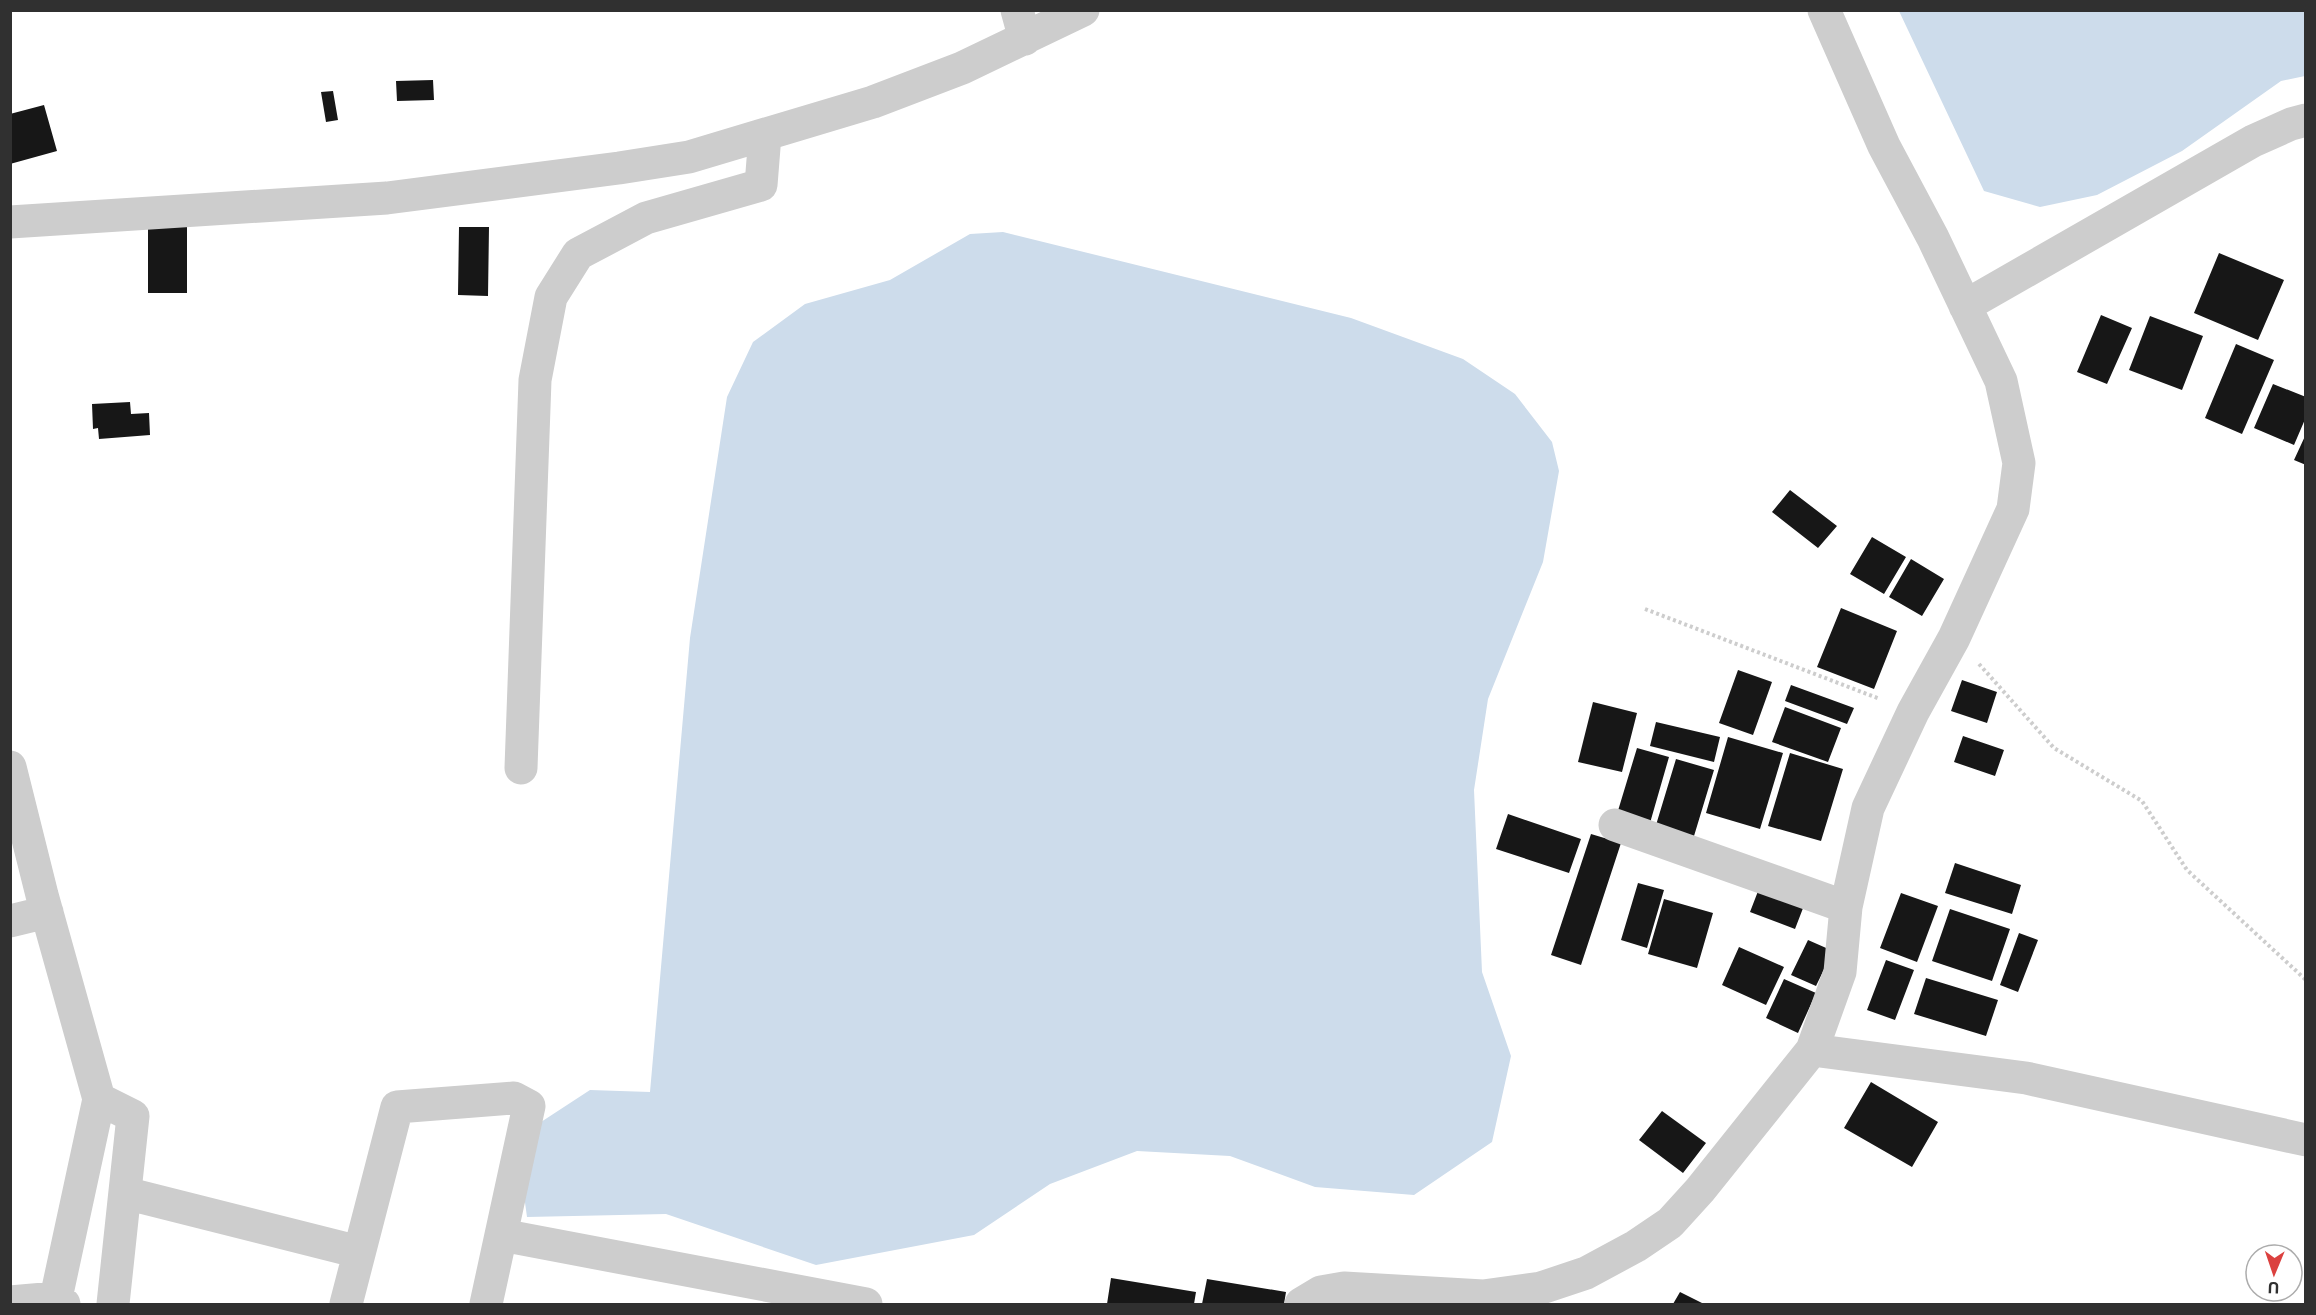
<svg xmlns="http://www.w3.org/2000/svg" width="2316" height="1315" viewBox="0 0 2316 1315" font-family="'Noto Sans',sans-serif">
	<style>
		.water { fill: #cddceb }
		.building { fill: #171717 }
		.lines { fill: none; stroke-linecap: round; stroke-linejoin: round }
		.path { stroke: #cdcdcd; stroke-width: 4; stroke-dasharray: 3 3; stroke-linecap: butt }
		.minor { stroke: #cdcdcd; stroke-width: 33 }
	</style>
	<rect width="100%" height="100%" fill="#fff"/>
	<path class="water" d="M1899,11H2305V76L2281,81L2182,151L2097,195L2040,207L1984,191Z
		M1003,232L1351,318L1463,359L1515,394L1552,442L1559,471L1543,562L1488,699L1474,790L1482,972L1511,1056L1492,1142L1414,1195L1315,1187L1230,1156L1137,1151L1050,1184L974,1235L816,1265L666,1214L527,1217L523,1188L541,1122L590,1090L650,1092L690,638L727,397L753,342L805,304L890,280L970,234Z"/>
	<path class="building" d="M433,80L434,100L397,101L396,81Z
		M333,91L338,120L326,122L321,92Z
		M44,105L57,151L10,164V114Z
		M187,215V293H148V216Z
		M459,227H489L488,296L458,295Z
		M2219,253L2284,280L2258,340L2194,313Z
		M2101,315L2132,328L2107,384L2077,372Z
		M2150,316L2203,336L2182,390L2129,370Z
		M2236,344L2274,360L2242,434L2205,418Z
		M2273,384L2306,397V417L2294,445L2254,428Z
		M130,402L131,414L149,413L150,435L99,439L98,428L93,429L92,404Z
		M2306,434V465L2294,460Z
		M1790,490L1837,526L1818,548L1772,512Z
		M1872,537L1906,557L1884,594L1850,574Z
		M1911,559L1944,579L1922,616L1889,597Z
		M1841,608L1897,631L1874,689L1817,667Z
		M1738,670L1772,682L1753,735L1719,723Z
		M1962,680L1997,692L1987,723L1951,711Z
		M1791,685L1854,708L1847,724L1785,701Z
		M1593,702L1637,713L1622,772L1578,762Z
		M1785,707L1841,728L1828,762L1772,742Z
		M1656,722L1720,737L1714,762L1650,746Z
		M1963,736L2004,750L1995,776L1954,762Z
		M1728,737L1783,753L1760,829L1706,813Z
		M1637,748L1669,757L1650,823L1617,814Z
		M1790,753L1843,769L1821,841L1768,826Z
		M1676,759L1714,770L1694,836L1656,825Z
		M1508,814L1581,839L1569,873L1496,849Z
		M1591,834L1621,843L1581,965L1551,955Z
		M1955,863L2021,885L2012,914L1945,893Z
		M1638,883L1664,890L1647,948L1621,940Z
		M1760,886L1805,903L1795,929L1750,912Z
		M1901,893L1938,906L1917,962L1880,948Z
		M1664,899L1713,913L1697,968L1648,954Z
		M1950,909L2010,929L1992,981L1932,961Z
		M2019,933L2038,940L2018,992L2000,985Z
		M1808,940L1833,951L1816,986L1791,975Z
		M1739,947L1784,967L1766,1005L1722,985Z
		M1886,960L1914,970L1895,1020L1867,1010Z
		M1926,978L1998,1000L1986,1036L1914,1014Z
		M1784,979L1816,993L1798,1033L1766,1018Z
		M1871,1082L1938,1122L1912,1167L1844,1128Z
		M1662,1111L1706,1143L1683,1173L1639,1140Z
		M1111,1278L1196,1292L1194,1304H1107Z
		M1207,1279L1286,1292L1284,1304H1202Z
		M1680,1292L1704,1304H1673Z"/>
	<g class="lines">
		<path class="path" d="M1645,609L1880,699
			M1979,664L2054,748L2142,801L2187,870L2306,980"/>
		<path class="minor" d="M1017,10L1025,39
			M10,222L387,198L619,168L689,157L873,102L962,68L1083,10
			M1965,306L2253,141L2291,124L2306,120
			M10,767L42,895L99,1099L56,1298
			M521,768L535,380L551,297L578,254L646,218L761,185L765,135
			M1615,825L1846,907
			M10,921L47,912
			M1812,1050L2026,1078L2306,1140
			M99,1099L133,1116L113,1304
			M125,1193L359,1252
			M501,1235L866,1304
			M10,1302L56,1298L64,1304
			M346,1304L397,1107L514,1098L529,1106L486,1304
			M1301,1304L1321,1292L1344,1288L1483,1296L1541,1288L1586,1273L1636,1246L1670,1223L1700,1190L1812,1050L1840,972L1846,907L1868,808L1913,712L1954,638L2013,509L2019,463L2001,381L1933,238L1884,146L1824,10"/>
	</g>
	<rect width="2316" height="1315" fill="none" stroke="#303030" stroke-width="24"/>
	<g transform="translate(2274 1273) rotate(182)"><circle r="28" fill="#ffffff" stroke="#acacac" stroke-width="1.5"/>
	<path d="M0-4.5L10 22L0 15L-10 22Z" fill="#db413f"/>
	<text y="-9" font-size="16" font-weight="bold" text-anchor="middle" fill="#303030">U</text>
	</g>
</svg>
